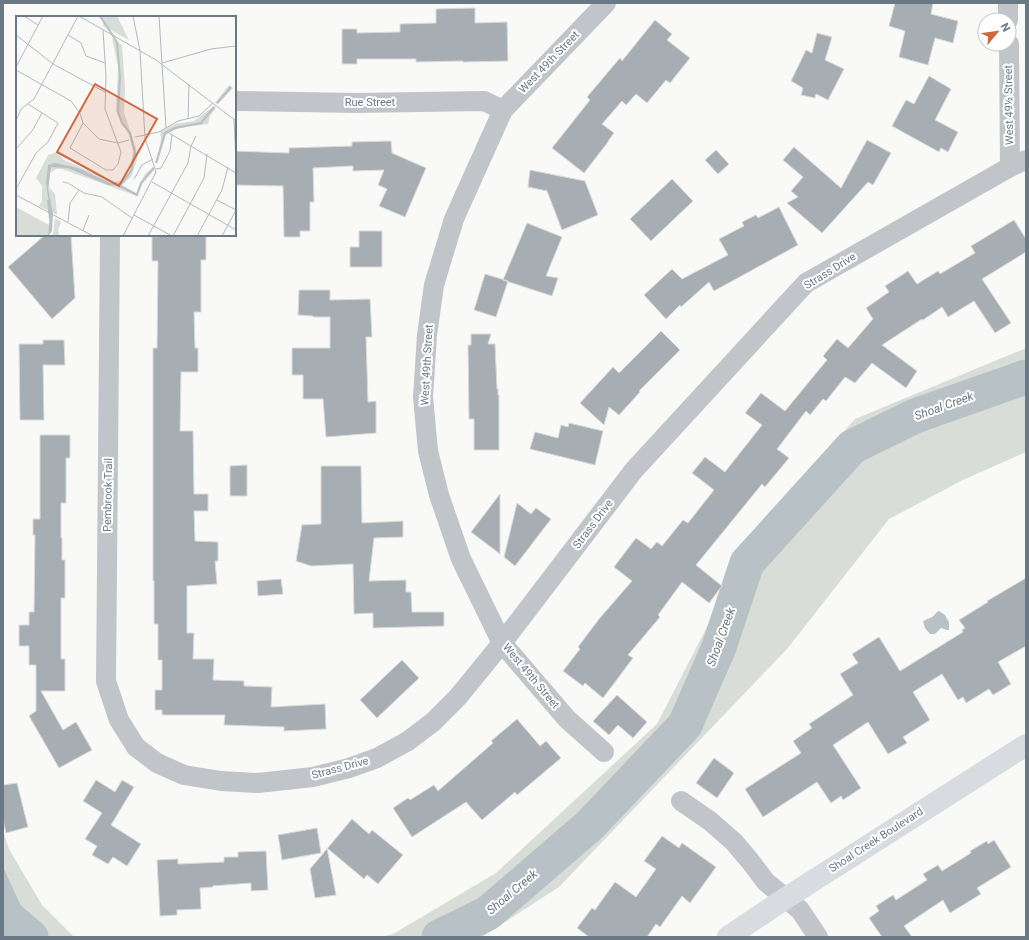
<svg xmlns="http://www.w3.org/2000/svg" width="1029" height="940" viewBox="0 0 1029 940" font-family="Roboto,sans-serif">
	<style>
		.green { fill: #d9ddd7 }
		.water { fill: #b8c1c6 }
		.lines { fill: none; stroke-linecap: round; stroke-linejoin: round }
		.river { stroke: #b8c1c6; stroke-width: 35 }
		.building { fill: #a6adb3; stroke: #dbdbd9 }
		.street { stroke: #c1c4c8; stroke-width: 20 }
		.secondary { stroke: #d8dbdf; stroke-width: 22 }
		.labels { text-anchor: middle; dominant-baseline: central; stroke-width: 4; stroke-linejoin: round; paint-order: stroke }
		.street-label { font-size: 11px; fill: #6b7885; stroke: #fff }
		.water-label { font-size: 12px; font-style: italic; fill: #67787f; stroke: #fff }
		.inset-river { fill: none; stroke: #b8c1c6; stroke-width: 2 }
		.inset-road { fill: none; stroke: #b3b9bf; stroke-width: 1 }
		.view { fill: #d1673f; fill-opacity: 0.15; stroke: #d1673f; stroke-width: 2 }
		.inset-edge { fill: none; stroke: #6b7885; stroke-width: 2 }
	</style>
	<rect width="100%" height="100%" fill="#f9f9f7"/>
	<path class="green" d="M1026,348V452L963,480L889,519L787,649L559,887L482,937H381L393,934L496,873L657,724L728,586L741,550L855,419Z
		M3,831L9,849L42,905L74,937H3Z"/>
	<path class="water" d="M939,611L945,615L947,619L949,622V630H947L941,628L935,634H930L925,628L923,622C925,619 927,620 930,618C934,617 935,613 939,611Z
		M3,867L22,908L3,914Z"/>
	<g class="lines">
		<path class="river" d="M3,912L4,914L31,937
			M439,937L488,913L590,825L685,725L719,647L747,563L852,447L915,416L1026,377"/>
	</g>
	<path class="building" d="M895,3H933L931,14L958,21L953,43L935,38L928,65L899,57L905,31L889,26Z
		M475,8V23L507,22L508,61L463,62V61L416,62V59H357V64H342V29H357V33L400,32V24L436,23V9Z
		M655,20L672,34L667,40L690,58L670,83L666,80L647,103L636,94L626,105L622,101L602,124L614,133L608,141V142L584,173L552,148L590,100L587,97L620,58L622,61Z
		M817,33L832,37L825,60L844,69L828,100L816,94L815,98L801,95L803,88L791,81L806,50L812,53Z
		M929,76L951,89L935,120L958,132L948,152L941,148L939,152L892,126L906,100L914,104Z
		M867,140L891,153L873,185L868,182L822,233L787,203L798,197L791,191L803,177L783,160L794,147L841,188Z
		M391,141L392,153L426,168L405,217L379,206L387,189L378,185L384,170L353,171V166L313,168L314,202H310V231H300V237H284L283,186L235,185V151L289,153V148L352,146V142Z
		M716,150L729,164L718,174L705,160Z
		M530,170L585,181L598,215L562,230L547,191L528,187Z
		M672,179L693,201L651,241L630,219Z
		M779,207L798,245L714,291L709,282L681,307L680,305L666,319L644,295L672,269L682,279L728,255L719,239L744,226L742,222L756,215L758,218Z
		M1014,220L1026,239V252L982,279L1011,323L995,333L974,301L948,317L942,307L923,320L922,319L882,345L917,371L906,388L872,363L855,383L845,377L826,401L823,399L810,415L806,411L777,449L789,458L765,487L762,484L696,565L722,586L709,603L682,582L658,615L660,617L628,655L633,658L603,698L585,683L583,686L563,671L580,649L578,647L599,619L632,581L614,567L636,538L651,549L657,542L662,546L683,520L688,523L714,490L692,473L705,457L725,472L762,425L745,413L761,393L785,411L827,360L823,356L837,339L848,348L873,319L866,308L889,292L885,286L908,271L917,284L938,271L940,274L975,253L971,246Z
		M527,223L562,237L546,276L558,278L552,296L503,280Z
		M359,231H382V267H350V247H359Z
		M45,235H71L75,298L52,319L8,267Z
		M168,235H206V260H201V312H194L195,348H198V372H181L180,431H193L194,494H208V511H194L195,541L218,542V561H215L217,584L187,586V633H194L193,659H214L213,680L244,681V686L272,687L271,707L325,704L326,729L284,731V727L224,725L225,715H162V710H155V690H162V660H158V624H154V581H153V348H157L158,261H152V237L168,236Z
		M485,274L508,281L496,317L474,310Z
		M299,290H330V300L370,299L372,337H366L368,402L376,401V433L326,437L323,399H303V375H292V348H330V317H313V316L298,315Z
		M661,331L680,350L639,391L640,392L619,415L609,407L604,425L580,403L613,367L619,373Z
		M471,334H491L488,344H495L497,389H498V395H499V450H474V419H469L468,345H471Z
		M43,340H64L65,365H43L44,420H20L19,344H43Z
		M569,423L603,431L595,465L530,449L535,432L558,438L561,425L568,427Z
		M40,435H70V458H66V503H61V538H62V560H65V598H61V659H65V691H41L63,730L76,722L92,750L59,768L29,716L36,711V665H29V646H19V625H29V612H34L35,535H33V519H40Z
		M247,465V496H230V466Z
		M321,466H361L362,523L403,521V537L374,538L369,581L406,580V592H411L412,612H444V626L373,628V613L354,614L353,564L311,566L296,561L302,525L321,524Z
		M500,494V554L471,532Z
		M517,503L531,514L536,508L551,519L515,566L504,557Z
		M1026,578V646L998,662L1011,684L993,695L989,689L966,703L963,697L958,700L942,674L913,692L930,720L903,737L907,743L888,754L868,722L833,745L861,788L843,800L841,796L831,803L817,782L763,817L745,789L801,753L793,741L812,728L809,724L853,695L840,674L858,663L852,654L879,637L900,671L963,632L962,630L965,628L959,620L988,602L987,601Z
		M281,579L283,594L258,596L257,581Z
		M402,660L419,678L377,718L360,700Z
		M617,695L647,722L633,738L618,725L609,735L593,721Z
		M517,719L540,746L546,741L561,758L517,795L515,792L482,820L466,802L412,837L393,808L408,798L410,800L434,785L438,791L493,743L491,741Z
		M714,758L734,773L717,798L696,783Z
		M96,780L115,792L122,780L134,787L111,825L141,844L127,866L113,857L108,864L92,855L97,846L85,839L102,813L83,801Z
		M17,783L28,827L6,833L3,820V785Z
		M352,819L369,834L372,830L403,855L378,884L367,875L364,879L327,848L336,895L315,898L310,869Z
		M317,828L321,853L282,860L278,835Z
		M662,836L679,848L682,843L716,867L690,903L682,896L660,927L656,924L647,937H589L577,928L592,908L595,910L615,882L636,897L656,869L644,861Z
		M994,840L1011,867L977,888L981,894L950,913L943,900L904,926L912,937H882L869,918L879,911L876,906L893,895L896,900L927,880L923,874L938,865L942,871L971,853L970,851L987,841L988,844Z
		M266,851L268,890L251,891V883L213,886V887L200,888L201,909L177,910V915L160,916L157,860L178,859V864L224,862V857H238V852Z"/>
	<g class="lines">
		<path class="street" d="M1008,3V20
			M1009,44L1010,167
			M235,101L356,103L484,101L503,110
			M110,235L106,681L119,720L136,747L157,763L184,775L221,781L258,783L313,777L349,768L377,758L408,741L433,722L458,697L502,643L634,470L806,283L1010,167L1026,160
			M604,752L567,719L502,643L461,559L439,495L428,451L423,397L427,335L434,285L454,219L503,110L606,3
			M681,801L710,821L734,842L750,861L766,882L800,910L818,937"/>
		<path class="secondary" d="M728,937L786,898L1026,745"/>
	</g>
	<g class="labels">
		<g class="street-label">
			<text transform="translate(549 62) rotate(-46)">West 49th Street</text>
			<text x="370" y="102">Rue Street</text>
			<text transform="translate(1009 105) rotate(-91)">West 49½ Street</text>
			<text transform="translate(830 271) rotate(-32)">Strass Drive</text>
			<text transform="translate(427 365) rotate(-87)">West 49th Street</text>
			<text transform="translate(108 495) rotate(-89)">Pembrook Trail</text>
			<text transform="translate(593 524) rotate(-53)">Strass Drive</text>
			<text transform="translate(531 676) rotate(50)">West 49th Street</text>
			<text transform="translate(340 768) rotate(-15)">Strass Drive</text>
			<text transform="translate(876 840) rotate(-33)">Shoal Creek Boulevard</text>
		</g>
		<g class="water-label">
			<text transform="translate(944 406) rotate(-20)">Shoal Creek</text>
			<text transform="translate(721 637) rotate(-70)">Shoal Creek</text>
			<text transform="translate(512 892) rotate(-40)">Shoal Creek</text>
		</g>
	</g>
	<g transform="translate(16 16)">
		<rect width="220" height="220" fill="#f9f9f7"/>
		<path d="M83,0H101L113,24L87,10V6ZM96,22L106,29L109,72L108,97L120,132L121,144L115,161L106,169L120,177L129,158L137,151L138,153L127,167L121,180L46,153H40L34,157L33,171L39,178L41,199L23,190L26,185V170L20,162L32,139L41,136L48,144L97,166L106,165L114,153L117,135L113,119L100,95L102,50ZM213,69L217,72L202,88L199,87ZM198,90L200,92L194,100L192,108L162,112L150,119L141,149L145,122L144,116L159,108L178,105ZM0,191L33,209L32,220H0ZM39,202L45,206L42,214L43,220H37Z" fill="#d9ddd7"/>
		<path d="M39,147L62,152L94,167L102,168L101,170L92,169L52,152L35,151L32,173L37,198L36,215L32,220L34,195L30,167L32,149Z" fill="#b8c1c6"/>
		<path class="inset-river" d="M84,0L101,26L104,61L102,96L106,107L114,117L119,137L115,155L106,167L100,169M201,87L215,71M140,147L149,117L159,112L185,107L198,91M102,169L121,179L125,167L138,152M32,184L34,203"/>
		<path class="inset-road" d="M8,0L22,9M63,0L140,44L220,105M143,0L150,112M0,19L37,48L89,76M52,19L65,27L70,40L89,47M146,47L195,33L220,30M0,51L27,0M0,54L55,85L64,97L67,107L83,123L102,127L113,124M172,103L173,68M218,103L220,146M0,105L5,93L18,83L62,0M67,107L54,132L90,154H97L102,148L105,136L89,93L90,60L87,14M153,117L220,157M119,121L143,116L162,105L183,100L197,87M0,133L16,115L26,97M140,153L145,152L154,135L156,118M118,163L126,149L137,143M47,166L52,167L68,177L86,181L116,202M136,166L220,214M0,173L20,137L32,126L42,107L12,88M0,179L77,220M201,184L220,194L206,220M118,199L156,220M52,206L54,187L63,174M67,214L73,199M107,220L140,156L129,122L124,35L117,0M132,220L172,147L175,130L180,120M157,220L188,162L191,138M181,220L206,174L212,151"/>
		<path class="view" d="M79,68L141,103L103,170L41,136Z"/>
		<rect width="220" height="220" class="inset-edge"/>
	</g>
	<rect width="1029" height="940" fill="none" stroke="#6b7885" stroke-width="8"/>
	<g transform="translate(997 32) rotate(61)"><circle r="19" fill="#ffffff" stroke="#c4c9ce"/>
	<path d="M0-3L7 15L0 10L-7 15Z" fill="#d1673f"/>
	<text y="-6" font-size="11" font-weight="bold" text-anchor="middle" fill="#6b7885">N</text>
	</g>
</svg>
